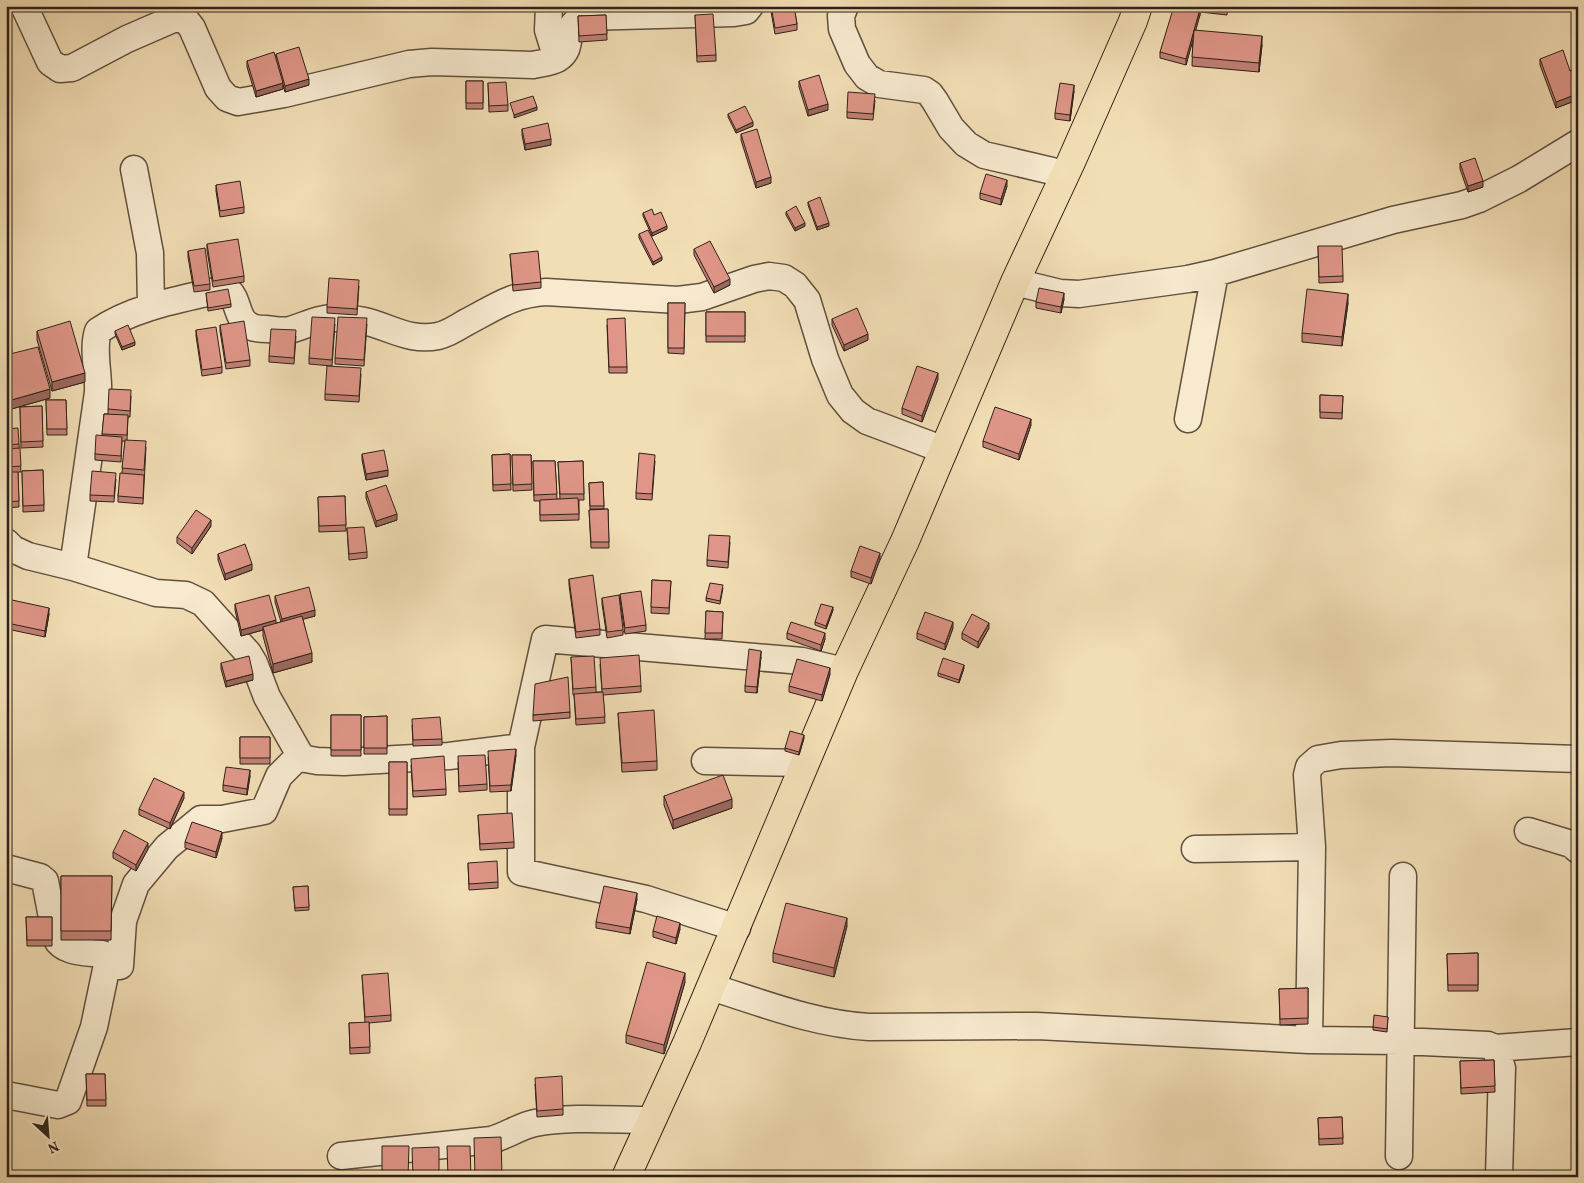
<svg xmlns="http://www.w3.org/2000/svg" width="1584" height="1183" viewBox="0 0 1584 1183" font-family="Vollkorn,serif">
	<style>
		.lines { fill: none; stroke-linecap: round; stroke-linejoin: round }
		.minor-casing { stroke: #60503f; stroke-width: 29 }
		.major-casing { stroke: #2f2118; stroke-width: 30 }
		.minor { stroke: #f7eacf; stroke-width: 26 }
		.major { stroke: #f2deb5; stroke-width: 28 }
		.wall { fill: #c08175; stroke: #2f2118 }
		.shaded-wall { fill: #9c695f; stroke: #2f2118 }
		.building { fill: #df9688; stroke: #2f2118 }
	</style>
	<rect width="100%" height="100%" fill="#f2deb5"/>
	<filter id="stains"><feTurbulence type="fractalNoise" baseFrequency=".004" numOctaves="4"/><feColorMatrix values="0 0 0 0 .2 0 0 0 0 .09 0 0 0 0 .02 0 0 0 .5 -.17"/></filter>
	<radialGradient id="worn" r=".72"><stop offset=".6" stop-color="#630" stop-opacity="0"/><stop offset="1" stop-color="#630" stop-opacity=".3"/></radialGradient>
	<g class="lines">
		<defs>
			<path id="minor" d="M24,6L50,62L60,69L72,68L127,39L173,19H185L192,28L218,88L227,98L238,102L284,94L409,64L432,62L533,65C540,63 550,63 557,59C577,47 559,28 584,17L734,13L746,11L750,6
				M549,6L548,30L557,59
				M845,6L841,16L842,29L857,64L867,77L879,84L924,90L930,94L935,101L951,128L966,144L984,155L1065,174
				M134,169L150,253L151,307
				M1015,282L1060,293L1079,294L1188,279L1215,273L1393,220L1462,205L1479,199L1519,179L1578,143
				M1188,419L1215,273
				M6,542L13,549L28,556L73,567L156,593L186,595L203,603L248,653L254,663L267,697L300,755L306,759L317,761L344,762L449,756L521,747
				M73,567L98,392C99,372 92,350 98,331C132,308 176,300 216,291L228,290C240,301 235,320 252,327C256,329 262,329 267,329C274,330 283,331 290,330C305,326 317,318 334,318C343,318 355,319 364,321C390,327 410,342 438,336C447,334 457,328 465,323C494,308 512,294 546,292L678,300L702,297L754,279L769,276L784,278L795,285L807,300L825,359L840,395L853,411L867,421L944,450
				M705,761L805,763
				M1528,831L1571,844L1578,850
				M1195,849L1312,847
				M6,868L40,877L45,881L56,938C63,953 87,952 102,954L108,960L94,1027L68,1101L58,1105L6,1095
				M737,928L646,899L521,872V747L545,639L802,661L844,671
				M107,965L120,966L123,921L136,884L167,847L201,819H222L264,811L279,776L300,755
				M711,987C762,1003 815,1024 869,1027L1037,1026L1309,1040L1401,1041L1488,1045L1495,1048L1502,1068L1499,1177
				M1309,1040L1312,847L1307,775L1309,767L1318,759L1341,755L1392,753L1578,759
				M1495,1048L1578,1042
				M341,1156L491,1140C506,1136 520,1126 535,1123C569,1116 616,1120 652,1120
				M1399,1156L1403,876"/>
			<path id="major" d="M626,1177L687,1043L844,671L905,541L1015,282L1071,162L1133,21L1138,6"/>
		</defs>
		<use href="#minor" class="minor-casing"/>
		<use href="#major" class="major-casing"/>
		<use href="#minor" class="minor"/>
		<use href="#major" class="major"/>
	</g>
	<path class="wall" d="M770,6H794L797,24V30L775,34Z
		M1198,6H1228L1227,15L1200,12V15L1195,30L1262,45L1259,72L1192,66L1193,38L1186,65L1160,58V52L1198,8Z
		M606,15L607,40L579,42L578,16Z
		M695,15L716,55V61L697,62Z
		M276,54L309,85L285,92L283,85V89L256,97L247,67V61L276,58Z
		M1540,59L1570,71L1578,68V92L1576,93L1577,100L1556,108L1540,65Z
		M466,81H483V109H466Z
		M799,81L828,110L808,116L799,87Z
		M488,83L508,105V111L489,112Z
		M1074,91L1070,121L1055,119V113Z
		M875,100L873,120L847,118V112Z
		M728,114L753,126L736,133L728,117Z
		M522,129L551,145L525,150L522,135Z
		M741,134L771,183L756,188L741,140Z
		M1460,163L1483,187L1468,192L1460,169Z
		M216,185L244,207V213L220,217L216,191Z
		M1007,186L1001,205L980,199V193Z
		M808,202L829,226L817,230L808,205Z
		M786,212L805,226L795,231L786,215Z
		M643,213L654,215L667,229L652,236L643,216Z
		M639,234L662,260L653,265L639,238Z
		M207,244L244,276V282L213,287L207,250Z
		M1318,246L1343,276V282L1319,283Z
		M694,249L730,285L714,293L694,255Z
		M188,251L210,284V290L194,292L188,257Z
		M510,254L541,282V288L513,291Z
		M359,286L357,315L327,313V307Z
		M206,293L231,304V307L208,311Z
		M1064,299L1061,313L1036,308V302Z
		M668,303H685L684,354L668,353Z
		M1348,303L1342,346L1302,342V333Z
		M706,312H745V342H706Z
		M832,319L868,340L844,351L832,325Z
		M335,324L332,366L309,364V358Z
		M367,324L364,366L335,364V358Z
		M220,325L250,360V366L226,369L220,331Z
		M607,325L627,367V373H609Z
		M196,330L222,367V373L202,376L196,336Z
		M37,331L85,382L52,391L37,340Z
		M115,331L135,345L122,350L115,334Z
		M6,334L12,354L50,398L8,410L6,404Z
		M296,336L294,364L269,362V356Z
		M361,374L359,402L325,400V394Z
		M938,379L922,422L902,414V408Z
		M1320,395L1343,396L1342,419L1320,418Z
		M131,396L130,417H128L127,440L146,447L143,504L118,502V496L122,473L125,441H122L121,462L95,460V454L102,436L104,414H108V409Z
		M46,400H66L67,435H47Z
		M42,406L43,447L21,448L20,407Z
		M1031,425L1019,460L983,447V441Z
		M6,429L19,444L21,472H18L19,507L6,508Z
		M362,454L388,476L366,480L362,460Z
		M510,454L511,490L493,491L492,455Z
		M512,455H531L532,490L513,491Z
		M533,461H555L557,499H560L558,462L583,461L584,500H579V520L540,521V501H534Z
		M655,461L652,500L636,499V493Z
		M43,470L44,511L23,512L22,471Z
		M116,479L114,502L90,501V495Z
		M603,482L604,509H590L589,483Z
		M366,492L397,520L376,527L366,498Z
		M345,496L346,531L319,532L318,497Z
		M608,509L609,548H591L589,510Z
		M211,526L192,554L177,543V537Z
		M347,528L367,552V558L349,560Z
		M730,542L728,568L707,566V560Z
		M6,543H8V575H6Z
		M218,554L252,570L225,580L218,560Z
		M880,559L871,584L851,577V571Z
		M569,579L600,629V635L576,638L569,585Z
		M652,580L671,581L669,614L651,613Z
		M723,588L720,604L706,601V598Z
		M620,594L646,625V631L625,634L620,600Z
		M275,596L315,616L303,619L312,662L273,673L263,636V630L241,636L235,610V604L276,623L281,622L275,602Z
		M602,598L623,630V635L607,638L602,604Z
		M833,610L826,629L815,625V622Z
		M706,611L723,612L722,639H705Z
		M49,614L45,637L7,629V623Z
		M953,628L945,650L917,639V633Z
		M989,628L978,648L962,639V633Z
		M787,633L825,639L821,651L787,639Z
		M571,657L596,687V692H602L600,664L641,686V692L603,695L605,723L576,725L574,695H573Z
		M761,657L757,693L745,692V686Z
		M221,663L253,680L226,687L221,669Z
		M964,668L959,683L938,676V673Z
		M830,674L822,701L789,692V686Z
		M570,712V718L533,721V715Z
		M618,713L657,761V770L622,772Z
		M331,715H361V756H331Z
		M387,716V754H364V717Z
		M412,725L442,739V745L413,746Z
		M240,737H270V764H240Z
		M804,738L799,755L785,751V748Z
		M516,755L511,791L490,792L488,757Z
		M389,762H407V815H389Z
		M458,762L487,784V790L459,792Z
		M411,765L446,789V795L413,797Z
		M250,776L247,795L223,791V785Z
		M664,796L732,808L673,829L664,805Z
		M184,798L170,829L139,815V809Z
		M478,815L514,842V848L480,850Z
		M222,838L216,858L185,848V842Z
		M148,849L136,871L113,858V852Z
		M468,863L498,882V888L469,890Z
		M61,876H112L111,940H61Z
		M308,886L309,910L295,911L293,887Z
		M637,899L630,934L596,928V922Z
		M26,917H52V946H27Z
		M847,926L834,977L773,962V953Z
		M680,929L676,944L653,937V931Z
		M1478,953V991H1448L1447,954Z
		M362,975L391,1015V1021L369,1023L370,1053L350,1054L349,1023H365Z
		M685,982L664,1054L626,1043V1035Z
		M1308,988V1024L1280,1025L1279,989Z
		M1388,1017L1387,1032L1373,1030V1027Z
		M1494,1060L1495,1092L1461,1094L1460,1061Z
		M86,1074H105L106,1106H87Z
		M535,1084L563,1109V1115L537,1117Z
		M1342,1117L1343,1144L1319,1145L1318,1118Z"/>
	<path class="shaded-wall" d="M1200,9V15L1186,65V59Z
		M1262,36V45L1259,72V63Z
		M309,79V85L285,92V86Z
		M283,83V89L256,97V91Z
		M1074,85V91L1070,121V115Z
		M1578,86V92L1574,93V87Z
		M1577,94V100L1556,108V102Z
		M828,104V110L808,116V110Z
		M537,107V110L514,118V115Z
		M753,122V126L736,133V130Z
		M551,139V145L525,150V144Z
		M771,177V183L756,188V182Z
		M1007,180V186L1001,205V199Z
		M1483,181V187L1468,192V186Z
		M805,223V226L795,231V228Z
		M829,223V226L817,230V227Z
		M667,226V229L652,236V233Z
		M662,257V260L653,265V262Z
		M730,279V285L714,293V287Z
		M1064,293V299L1061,313V307Z
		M1348,294V303L1342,346V337Z
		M868,334V340L844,351V345Z
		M135,342V345L122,350V347Z
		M12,350V356L6,358V352Z
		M85,373V382L52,391V382Z
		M938,373V379L922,422V416Z
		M50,389V398L8,410V401Z
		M1031,419V425L1019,460V454Z
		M388,470V476L366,480V474Z
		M397,514V520L376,527V521Z
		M211,520V526L192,554V548Z
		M880,553V559L871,584V578Z
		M252,564V570L225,580V574Z
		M833,607V610L826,629V626Z
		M49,608V614L45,637V631Z
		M315,610V616L282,625V619Z
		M276,620V626L263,627V630L241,636V630Z
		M953,622V628L945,650V644Z
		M989,623V628L978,648V642Z
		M825,633V639L821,651V645Z
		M761,651V657L757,693V687Z
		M312,653V662L273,673V664Z
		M964,665V668L959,683V680Z
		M830,668V674L822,701V695Z
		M253,674V680L226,687V681Z
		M804,735V738L799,755V752Z
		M516,749V755L511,791V785Z
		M250,770V776L247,795V789Z
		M184,792V798L170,829V823Z
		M732,799V808L673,829V820Z
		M222,832V838L216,858V852Z
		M148,843V849L136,871V865Z
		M637,893V899L630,934V928Z
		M847,918V926L834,977V968Z
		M680,923V929L676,944V938Z
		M685,973V982L664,1054V1045Z"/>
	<path class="building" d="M771,6H794L797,24L775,28Z
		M1174,6H1191L1200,9L1186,59L1160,52Z
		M1205,6H1227V9Z
		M713,14L716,55L697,56L695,15Z
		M606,15L607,34L579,36L578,16Z
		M1194,30L1262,36L1259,63L1192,57Z
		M299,47L309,79L285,86L276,54Z
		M1563,50L1570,71L1578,68V86L1574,87L1577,94L1556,102L1540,59Z
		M274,52L283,83L256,91L247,61Z
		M819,75L828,104L808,110L799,81Z
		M466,81H483V103H466Z
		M506,82L508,105L489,106L488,83Z
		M1060,83L1074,85L1070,115L1055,113Z
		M848,92L875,94L873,114L847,112Z
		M533,96L537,107L514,115L510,103Z
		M745,106L753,122L736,130L728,114Z
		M548,123L551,139L525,144L522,129Z
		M757,129L771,177L756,182L741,134Z
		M1475,158L1483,181L1468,186L1460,163Z
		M986,174L1007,180L1001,199L980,193Z
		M240,181L244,207L220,211L216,185Z
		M820,197L829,223L817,227L808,202Z
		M796,206L805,223L795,228L786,212Z
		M652,209L654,215L661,212L667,226L652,233L643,213Z
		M648,230L662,257L653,262L639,234Z
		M238,239L244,276L213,281L207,244Z
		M710,241L730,279L714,287L694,249Z
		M1318,246H1342L1343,276L1319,277Z
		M205,248L210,284L194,286L188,251Z
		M538,251L541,282L513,285L510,254Z
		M329,278L359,280L357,309L327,307Z
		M1039,288L1064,293L1061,307L1036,302Z
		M228,289L231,304L208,308L206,293Z
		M1307,289L1348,294L1342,337L1302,333Z
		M668,303H685L684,348H668Z
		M857,308L868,334L844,345L832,319Z
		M706,312H745V336H706Z
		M312,317L335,318L332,360L309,358Z
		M338,317L367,318L364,360L335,358Z
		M625,318L627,367H609L607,319Z
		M70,321L85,373L52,382L37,331Z
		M244,321L250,360L226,363L220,325Z
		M128,325L135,342L122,347L115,331Z
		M216,327L222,367L202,370L196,330Z
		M271,329L296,330L294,358L269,356Z
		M6,334H8L12,350L6,352Z
		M38,347L50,389L8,401L6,395V355Z
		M327,366L361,368L359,396L325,394Z
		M917,366L938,373L922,416L902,408Z
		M109,389L131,390L130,411L108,409Z
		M1320,395L1343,396L1342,413L1320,412Z
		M46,400H66L67,429H47Z
		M42,406L43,441L21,442L20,407Z
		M995,407L1031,419L1019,454L983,441Z
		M104,414L128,415L127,435L102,434Z
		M18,428L19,444L6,445V429Z
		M96,435L122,437L121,456L95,454Z
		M125,440L146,441L144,470L122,468Z
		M20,448L21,466L6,467V449Z
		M384,450L388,470L366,474L362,454Z
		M639,453L655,455L652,494L636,493Z
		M510,454L511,484L493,485L492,455Z
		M512,455H531L532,484L513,485Z
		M533,461H555L557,494L534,495Z
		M583,461L584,494H560L558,462Z
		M43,470L44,505L23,506L22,471Z
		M92,471L116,473L114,496L90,495Z
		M6,472H18L19,501L6,502Z
		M120,473L144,475L143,498L118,496Z
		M603,482L604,506H590L589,483Z
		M386,485L397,514L376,521L366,492Z
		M345,496L346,525L319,526L318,497Z
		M578,498L579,514L540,515V500Z
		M608,509L609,542H591L589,510Z
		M196,510L211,520L192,548L177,537Z
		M364,527L367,552L349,554L347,528Z
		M709,535L730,536L728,562L707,560Z
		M6,543H8V569H6Z
		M245,544L252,564L225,574L218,554Z
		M860,546L880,553L871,578L851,571Z
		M593,575L600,629L576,632L569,579Z
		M652,580L671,581L669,608L651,607Z
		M710,583L723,585L720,601L706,598Z
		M309,587L315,610L282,619L275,596Z
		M641,591L646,625L625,628L620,594Z
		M269,595L276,620L241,630L235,604Z
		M619,595L623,630L607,632L602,598Z
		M12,600L49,608L45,631L7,623Z
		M821,604L833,607L826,626L815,622Z
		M706,611L723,612L722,633H705Z
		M925,612L953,622L945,644L917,633Z
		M972,614L989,623L978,642L962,633Z
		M302,616L312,653L273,664L263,627Z
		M791,622L825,633L821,645L787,633Z
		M749,649L761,651L757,687L745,686Z
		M639,655L641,686L602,689L600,658Z
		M249,656L253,674L226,681L221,663Z
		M594,656L596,687L573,689L571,657Z
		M943,658L964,665L959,680L938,673Z
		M797,659L830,668L822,695L789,686Z
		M568,677L570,712L533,715L535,684Z
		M603,692L605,717L576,719L574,694Z
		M654,710L657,761L622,763L618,713Z
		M331,715H361V750H331Z
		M387,716V748H364V717Z
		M440,717L442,739L413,740L412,719Z
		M790,731L804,735L799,752L785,748Z
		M240,737H270V758H240Z
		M516,749L511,785L490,786L488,751Z
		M485,755L487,784L459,786L458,756Z
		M444,756L446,789L413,791L411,759Z
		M389,762H407V809H389Z
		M226,767L250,770L247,789L223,785Z
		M723,775L732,799L673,820L664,796Z
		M154,778L184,792L170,823L139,809Z
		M512,813L514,842L480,844L478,815Z
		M192,822L222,832L216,852L185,842Z
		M124,830L148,843L136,865L113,852Z
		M497,861L498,882L469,884L468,863Z
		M61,876H112L111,931H61Z
		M308,886L309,907L295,908L293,887Z
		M604,886L637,893L630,928L596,922Z
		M786,903L847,918L834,968L773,953Z
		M657,916L680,923L676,938L653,931Z
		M26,917H52V940H27Z
		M1478,953V985H1448L1447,954Z
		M647,962L685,973L664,1045L626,1035Z
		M388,973L391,1015L365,1017L362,975Z
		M1308,988V1018L1280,1019L1279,989Z
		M1374,1015L1388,1017L1387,1029L1373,1027Z
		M369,1022L370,1047L350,1048L349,1023Z
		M1494,1060L1495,1086L1461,1088L1460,1061Z
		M86,1074H105L106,1100H87Z
		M562,1076L563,1109L537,1111L535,1078Z
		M1342,1117L1343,1138L1319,1139L1318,1118Z
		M501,1137L502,1177H475L474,1138Z
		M382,1146H409L408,1177H382Z
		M447,1146H470L471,1177H448Z
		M439,1147V1177H413L412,1148Z"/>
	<rect width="1584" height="1183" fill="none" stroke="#f2deb5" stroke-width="25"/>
	<rect x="8" y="8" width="1569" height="1168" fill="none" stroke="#2f2118" stroke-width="2.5"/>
	<rect x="12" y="12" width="1559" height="1158" fill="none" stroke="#2f2118"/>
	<g transform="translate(48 1136) rotate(154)" stroke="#f7eacf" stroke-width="4" paint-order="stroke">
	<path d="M0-4L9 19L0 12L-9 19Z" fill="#2f2118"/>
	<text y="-8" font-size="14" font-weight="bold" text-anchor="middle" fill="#2f2118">N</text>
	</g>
	<rect width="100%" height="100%" filter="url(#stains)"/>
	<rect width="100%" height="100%" fill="url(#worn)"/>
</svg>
